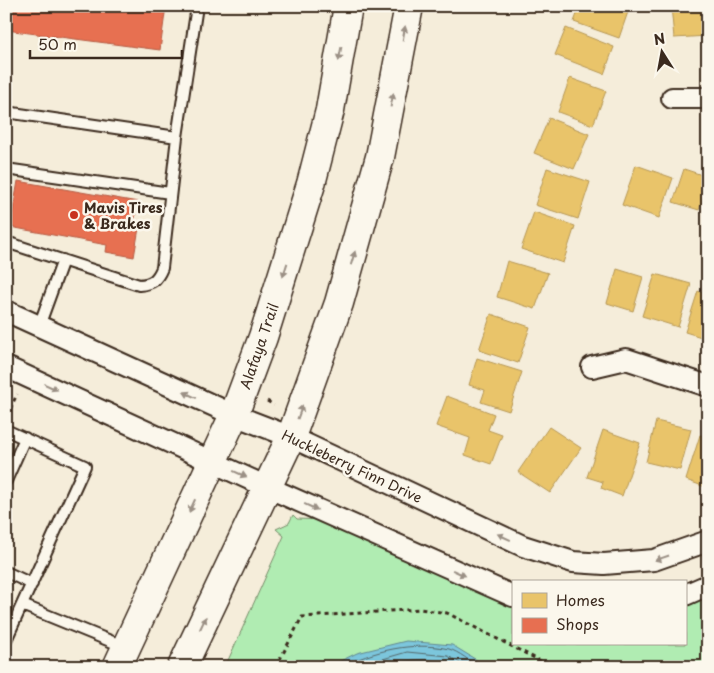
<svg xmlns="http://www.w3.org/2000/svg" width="714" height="673" viewBox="0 0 714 673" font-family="'Playpen Sans',sans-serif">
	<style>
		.green { fill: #b0ecb2; stroke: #768b68 }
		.water { fill: #7cc6dc; stroke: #628890 }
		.homes { fill: #e9c46a; stroke: #b59653 }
		.shops { fill: #e76f51; stroke: #b35a42 }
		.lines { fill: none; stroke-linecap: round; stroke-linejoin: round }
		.shore { stroke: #55686a; stroke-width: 1 }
		.lane-casing { stroke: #3b2a1e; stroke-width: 14 }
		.street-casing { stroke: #3b2a1e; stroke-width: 24 }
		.secondary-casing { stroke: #3b2a1e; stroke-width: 31 }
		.path { stroke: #3b2a1e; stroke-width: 3; stroke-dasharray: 4 4; stroke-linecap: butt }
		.lane { stroke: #fbf7ec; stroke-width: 10 }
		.street { stroke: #fbf7ec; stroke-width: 20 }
		.secondary { stroke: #fbf7ec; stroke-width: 28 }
		.oneway { fill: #9b9085 }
		.poi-dot { fill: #c8321e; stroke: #fbf7ec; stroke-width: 2 }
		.labels { text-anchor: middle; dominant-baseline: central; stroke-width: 5; stroke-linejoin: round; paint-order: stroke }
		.poi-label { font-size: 14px; font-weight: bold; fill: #3b2a1e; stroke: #fbf7ec; text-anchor: start }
		.street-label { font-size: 14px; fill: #3b2a1e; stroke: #fbf7ec }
	</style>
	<rect width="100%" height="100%" fill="#f5edda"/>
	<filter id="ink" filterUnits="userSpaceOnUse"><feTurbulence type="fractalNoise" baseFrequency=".02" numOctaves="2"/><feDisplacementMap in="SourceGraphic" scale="10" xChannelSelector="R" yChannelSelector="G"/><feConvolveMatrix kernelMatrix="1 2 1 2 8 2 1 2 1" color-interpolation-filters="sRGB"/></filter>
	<g filter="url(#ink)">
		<path class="green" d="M293,515L297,519L328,520L513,607V644H685V599L708,589V667H225L284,536L276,529L289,523Z"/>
		<path class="water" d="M406,641L452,645L488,667H328L357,653Z"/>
		<path class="homes" d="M580,6H630L619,38L574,22Z
			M671,6H708V36L674,38Z
			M566,28L614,47L604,74L555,55Z
			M570,78L606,91L593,125L558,112Z
			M549,118L589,134L574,169L534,153Z
			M636,165L673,178L659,218L622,205Z
			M547,168L590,182L578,219L535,205Z
			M684,169L708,177V185L699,210L673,202Z
			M534,212L575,226L563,263L521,249Z
			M507,261L548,273L535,309L497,297Z
			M617,269L643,277L633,311L607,303Z
			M655,274L691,284L678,327L642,316Z
			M698,291L708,295V339L685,332Z
			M491,314L530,327L518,363L479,350Z
			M477,358L522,372L509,411L481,402L485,390L469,385Z
			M447,396L494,414L488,430L502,435L491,464L465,455L470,438L436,426Z
			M656,421L691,429L680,470L646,462Z
			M549,427L581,448L550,493L518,472Z
			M603,430L640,443L622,496L601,488L603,482L587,477Z
			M700,435L708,437V488L686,480Z"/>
		<path class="shops" d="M6,6H166L160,50L6,30Z
			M18,181L138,202L133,227L139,228L134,257L106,252L107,245L10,227Z"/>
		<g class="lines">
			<path class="shore" d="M340,667C373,651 412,641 449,649C459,652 470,661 478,667
				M355,667L407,652L448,656L467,667
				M380,667C402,661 432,654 452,667"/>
			<defs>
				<path id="lane" d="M6,112L177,137L197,6
					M6,169L170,193
					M6,242L139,285C152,284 157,280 162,268L177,137
					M39,326L63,260
					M6,430L85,466L6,640
					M6,481L25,438
					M6,572L32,584
					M22,605L125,647"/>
				<path id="street" d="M672,98H708
					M6,311L234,415L291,437L523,546L573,562L604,564L654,560L708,541
					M6,367L267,487L513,596
					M592,367L626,359L708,386
					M685,595L708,585"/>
				<path id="secondary" d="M117,667L234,415L263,337L311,184L330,110L348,6
					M182,667L291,437L339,303L380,157L409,6"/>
			</defs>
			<use href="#lane" class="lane-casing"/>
			<use href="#street" class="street-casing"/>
			<use href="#secondary" class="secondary-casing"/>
			<path class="path" d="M267,401L274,405
				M7,416L17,394
				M276,667L302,617L420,609L447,613L552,667"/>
			<use href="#lane" class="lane"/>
			<use href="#street" class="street"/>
			<use href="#secondary" class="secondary"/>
		</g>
		<defs><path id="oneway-solid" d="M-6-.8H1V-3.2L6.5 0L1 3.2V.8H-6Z" transform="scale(1.25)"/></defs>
		<g class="oneway">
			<use href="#oneway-solid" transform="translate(404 33) rotate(-80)"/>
			<use href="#oneway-solid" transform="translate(340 54) rotate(101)"/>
			<use href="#oneway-solid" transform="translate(392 100) rotate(-79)"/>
			<use href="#oneway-solid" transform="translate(353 258) rotate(-73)"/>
			<use href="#oneway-solid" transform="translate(285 270) rotate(108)"/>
			<use href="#oneway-solid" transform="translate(51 387) rotate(25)"/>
			<use href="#oneway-solid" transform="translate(190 395) rotate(-155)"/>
			<use href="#oneway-solid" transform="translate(300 412) rotate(-70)"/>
			<use href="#oneway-solid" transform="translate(240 474) rotate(24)"/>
			<use href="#oneway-solid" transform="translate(192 506) rotate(115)"/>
			<use href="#oneway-solid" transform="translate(311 507) rotate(24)"/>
			<use href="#oneway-solid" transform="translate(504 537) rotate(-155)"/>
			<use href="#oneway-solid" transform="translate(662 558) rotate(161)"/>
			<use href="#oneway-solid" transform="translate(459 573) rotate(24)"/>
			<use href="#oneway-solid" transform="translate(203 623) rotate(-65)"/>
		</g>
	</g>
	<circle class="poi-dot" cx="74" cy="215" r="5"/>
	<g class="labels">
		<g class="poi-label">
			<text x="84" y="207">Mavis Tires<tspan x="84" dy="16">&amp; Brakes</tspan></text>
		</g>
		<g class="street-label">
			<text transform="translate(259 346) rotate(-71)">Alafaya Trail</text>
			<text transform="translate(352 466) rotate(25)">Huckleberry Finn Drive</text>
		</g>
	</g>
	<rect width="714" height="673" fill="none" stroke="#fbf7ec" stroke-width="25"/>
	<rect x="12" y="12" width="689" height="648" fill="none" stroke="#3b2a1e" stroke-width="2" filter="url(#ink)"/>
	<rect x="512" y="580" width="175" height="65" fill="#fbf7ec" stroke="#aea59a"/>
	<rect x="522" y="593" width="25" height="15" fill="#e9c46a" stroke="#aea59a"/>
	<text x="556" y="606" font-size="15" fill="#3b2a1e">Homes</text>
	<rect x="522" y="618" width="25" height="15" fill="#e76f51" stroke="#aea59a"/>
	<text x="556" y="630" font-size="15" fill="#3b2a1e">Shops</text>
	<g transform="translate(662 52) rotate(349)" stroke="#fbf7ec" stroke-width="4" paint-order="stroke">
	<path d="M0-4L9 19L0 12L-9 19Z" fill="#3b2a1e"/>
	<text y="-8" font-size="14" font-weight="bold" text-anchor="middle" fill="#3b2a1e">N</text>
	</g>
	<path d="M30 50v8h152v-8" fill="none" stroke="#3b2a1e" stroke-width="2.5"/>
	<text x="38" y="50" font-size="15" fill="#3b2a1e" stroke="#fbf7ec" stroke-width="4" paint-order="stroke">50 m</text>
</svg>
